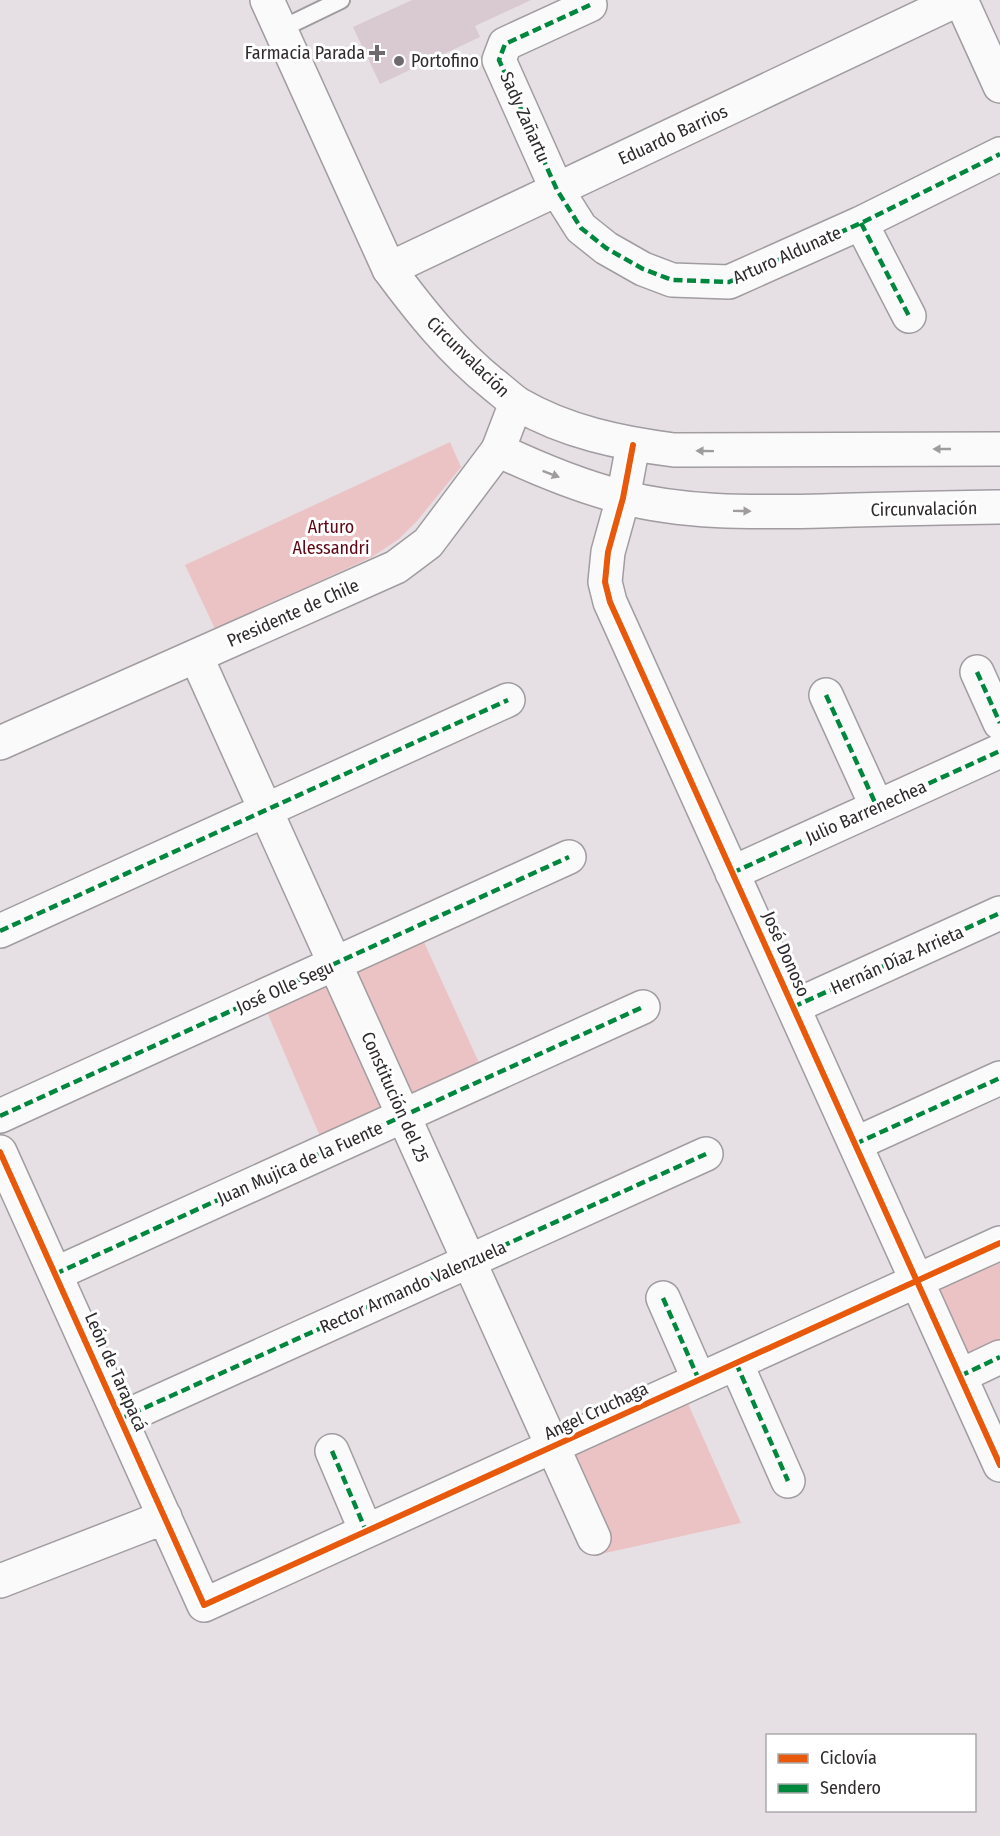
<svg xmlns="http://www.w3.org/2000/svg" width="1000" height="1836" viewBox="0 0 1000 1836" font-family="'Fira Sans Condensed',sans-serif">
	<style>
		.green { fill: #ecc3c5 }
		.building { fill: #d9c9d0 }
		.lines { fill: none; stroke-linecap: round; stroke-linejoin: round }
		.service-casing { stroke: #a09ca0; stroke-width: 20 }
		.minor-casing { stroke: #a09ca0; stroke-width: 36 }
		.tertiary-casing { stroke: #a09ca0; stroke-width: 36 }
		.service { stroke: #fbfafb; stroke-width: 16 }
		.minor { stroke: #fbfafb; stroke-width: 33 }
		.tertiary { stroke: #fbfafb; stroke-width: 33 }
		.quiet { stroke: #00873e; stroke-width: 4.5; stroke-dasharray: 9 4.5; stroke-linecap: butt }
		.cycleway-casing { stroke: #fff; stroke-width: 10 }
		.cycleway { stroke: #e8590c; stroke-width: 6 }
		.oneway { fill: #9f9c9e }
		.poi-dot { fill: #6e6a6d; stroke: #fff; stroke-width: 2 }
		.labels { text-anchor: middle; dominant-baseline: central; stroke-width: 6; stroke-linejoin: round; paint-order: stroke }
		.poi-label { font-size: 18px; fill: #2e2a2d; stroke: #fff; text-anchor: end }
		.street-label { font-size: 18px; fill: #2e2a2d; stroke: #fff }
		.park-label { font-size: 18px; fill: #5f0614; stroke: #fff }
	</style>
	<rect width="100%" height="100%" fill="#e6e0e5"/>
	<path class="green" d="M450,442L461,467L417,521L399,539L372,557L215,629L185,565Z
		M424,942L486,1078L325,1148L267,1012Z
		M1000,1256V1340L964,1356L934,1285Z
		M686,1399L741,1523L601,1554L556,1455Z"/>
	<path class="building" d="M412,0H531L475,26L480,37L380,84L353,27Z"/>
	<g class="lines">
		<defs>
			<path id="service" d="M281,29L341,0"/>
			<path id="minor" d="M961,0L1000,86
				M590,5L505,44L499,60L557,190L581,228L606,248L643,269L672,280L729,282L861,223L1000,154
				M861,223L909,316
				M389,269L957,0
				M633,445L623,498L608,552L605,582L610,602L1000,1465
				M196,656L594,1538
				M977,672L1000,723
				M826,695L877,807
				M0,743L396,567L428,543L498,450
				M732,873L1000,751
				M0,931L508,700
				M793,1007L1000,913
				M0,1116L569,857
				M855,1144L1000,1078
				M0,1152L204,1605L1000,1243
				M55,1274L643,1007
				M663,1298L699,1380
				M736,1363L788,1481
				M960,1376L1000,1357
				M120,1419L706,1154
				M332,1451L366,1531
				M0,1581L165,1517"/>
			<path id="tertiary" d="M267,0L389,269C420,311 452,351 493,384C501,390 509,398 518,404C566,432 620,443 674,450L1000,449
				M516,403L498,450C538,469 579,486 622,497C687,514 755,512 822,511C881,509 941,508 1000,507"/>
		</defs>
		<use href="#service" class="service-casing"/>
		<use href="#minor" class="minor-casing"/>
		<use href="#tertiary" class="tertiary-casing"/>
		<use href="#service" class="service"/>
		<use href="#minor" class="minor"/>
		<use href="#tertiary" class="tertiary"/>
		<path class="quiet" d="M590,5L505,44L499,60L557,190L581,228L606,248L643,269L672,280L729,282L861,223L1000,154
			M861,223L909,316
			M977,672L1000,723
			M826,695L877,807
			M732,873L1000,751
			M0,931L508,700
			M793,1007L1000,913
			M0,1116L569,857
			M855,1144L1000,1078
			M55,1274L643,1007
			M663,1298L699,1380
			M736,1363L788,1481
			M960,1376L1000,1357
			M120,1419L706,1154
			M332,1451L366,1531"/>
		<defs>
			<path id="cycleway" d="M633,445L623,498L608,552L605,582L610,602L1000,1465
				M0,1152L204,1605L1000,1243"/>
		</defs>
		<use href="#cycleway" class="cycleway-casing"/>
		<use href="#cycleway" class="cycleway"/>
	</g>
	<defs><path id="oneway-solid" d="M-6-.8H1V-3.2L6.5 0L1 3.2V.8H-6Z" transform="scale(1.5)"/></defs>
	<g class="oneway">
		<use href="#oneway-solid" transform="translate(942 449) rotate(180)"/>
		<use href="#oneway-solid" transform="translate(705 451) rotate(-179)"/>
		<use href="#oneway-solid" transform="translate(551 474) rotate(21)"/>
		<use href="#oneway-solid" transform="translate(742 511) rotate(1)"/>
	</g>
	<g class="poi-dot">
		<path d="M374 44h6v6h6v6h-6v6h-6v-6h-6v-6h6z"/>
		<circle cx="399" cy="61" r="6"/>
	</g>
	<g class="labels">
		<g class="poi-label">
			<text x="365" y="53">Farmacia Parada</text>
			<text x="411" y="61" text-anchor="start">Portofino</text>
		</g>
		<g class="street-label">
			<text transform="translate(525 117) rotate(66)">Sady Zañartu</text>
			<text transform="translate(673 135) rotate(-25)">Eduardo Barrios</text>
			<text transform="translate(787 255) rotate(-24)">Arturo Aldunate</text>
			<text transform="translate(468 357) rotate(44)">Circunvalación</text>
			<text transform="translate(924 509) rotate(-1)">Circunvalación</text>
			<text transform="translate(293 613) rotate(-24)">Presidente de Chile</text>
			<text transform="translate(866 812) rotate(-24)">Julio Barrenechea</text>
			<text transform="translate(786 954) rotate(66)">José Donoso</text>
			<text transform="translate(897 960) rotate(-24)">Hernán Díaz Arrieta</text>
			<text transform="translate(285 987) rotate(-24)">José Olle Segu</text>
			<text transform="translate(395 1097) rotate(66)">Constitución del 25</text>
			<text transform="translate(300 1163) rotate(-24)">Juan Mujica de la Fuente</text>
			<text transform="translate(413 1287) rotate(-24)">Rector Armando Valenzuela</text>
			<text transform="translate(116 1372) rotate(66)">León de Tarapacá</text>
			<text transform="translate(596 1411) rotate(-25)">Angel Cruchaga</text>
		</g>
		<g class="park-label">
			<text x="331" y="527">Arturo<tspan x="331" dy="21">Alessandri</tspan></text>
		</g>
	</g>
	<rect x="766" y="1734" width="210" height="78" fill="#ffffff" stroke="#abaaab" stroke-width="1.5"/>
	<rect x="778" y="1754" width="30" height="9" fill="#e8590c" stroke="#abaaab" stroke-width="1.5"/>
	<text x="820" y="1764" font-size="18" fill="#2e2a2d">Ciclovía</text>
	<rect x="778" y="1784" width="30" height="9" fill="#00873e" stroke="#abaaab" stroke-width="1.5"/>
	<text x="820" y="1794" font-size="18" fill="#2e2a2d">Sendero</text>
</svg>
